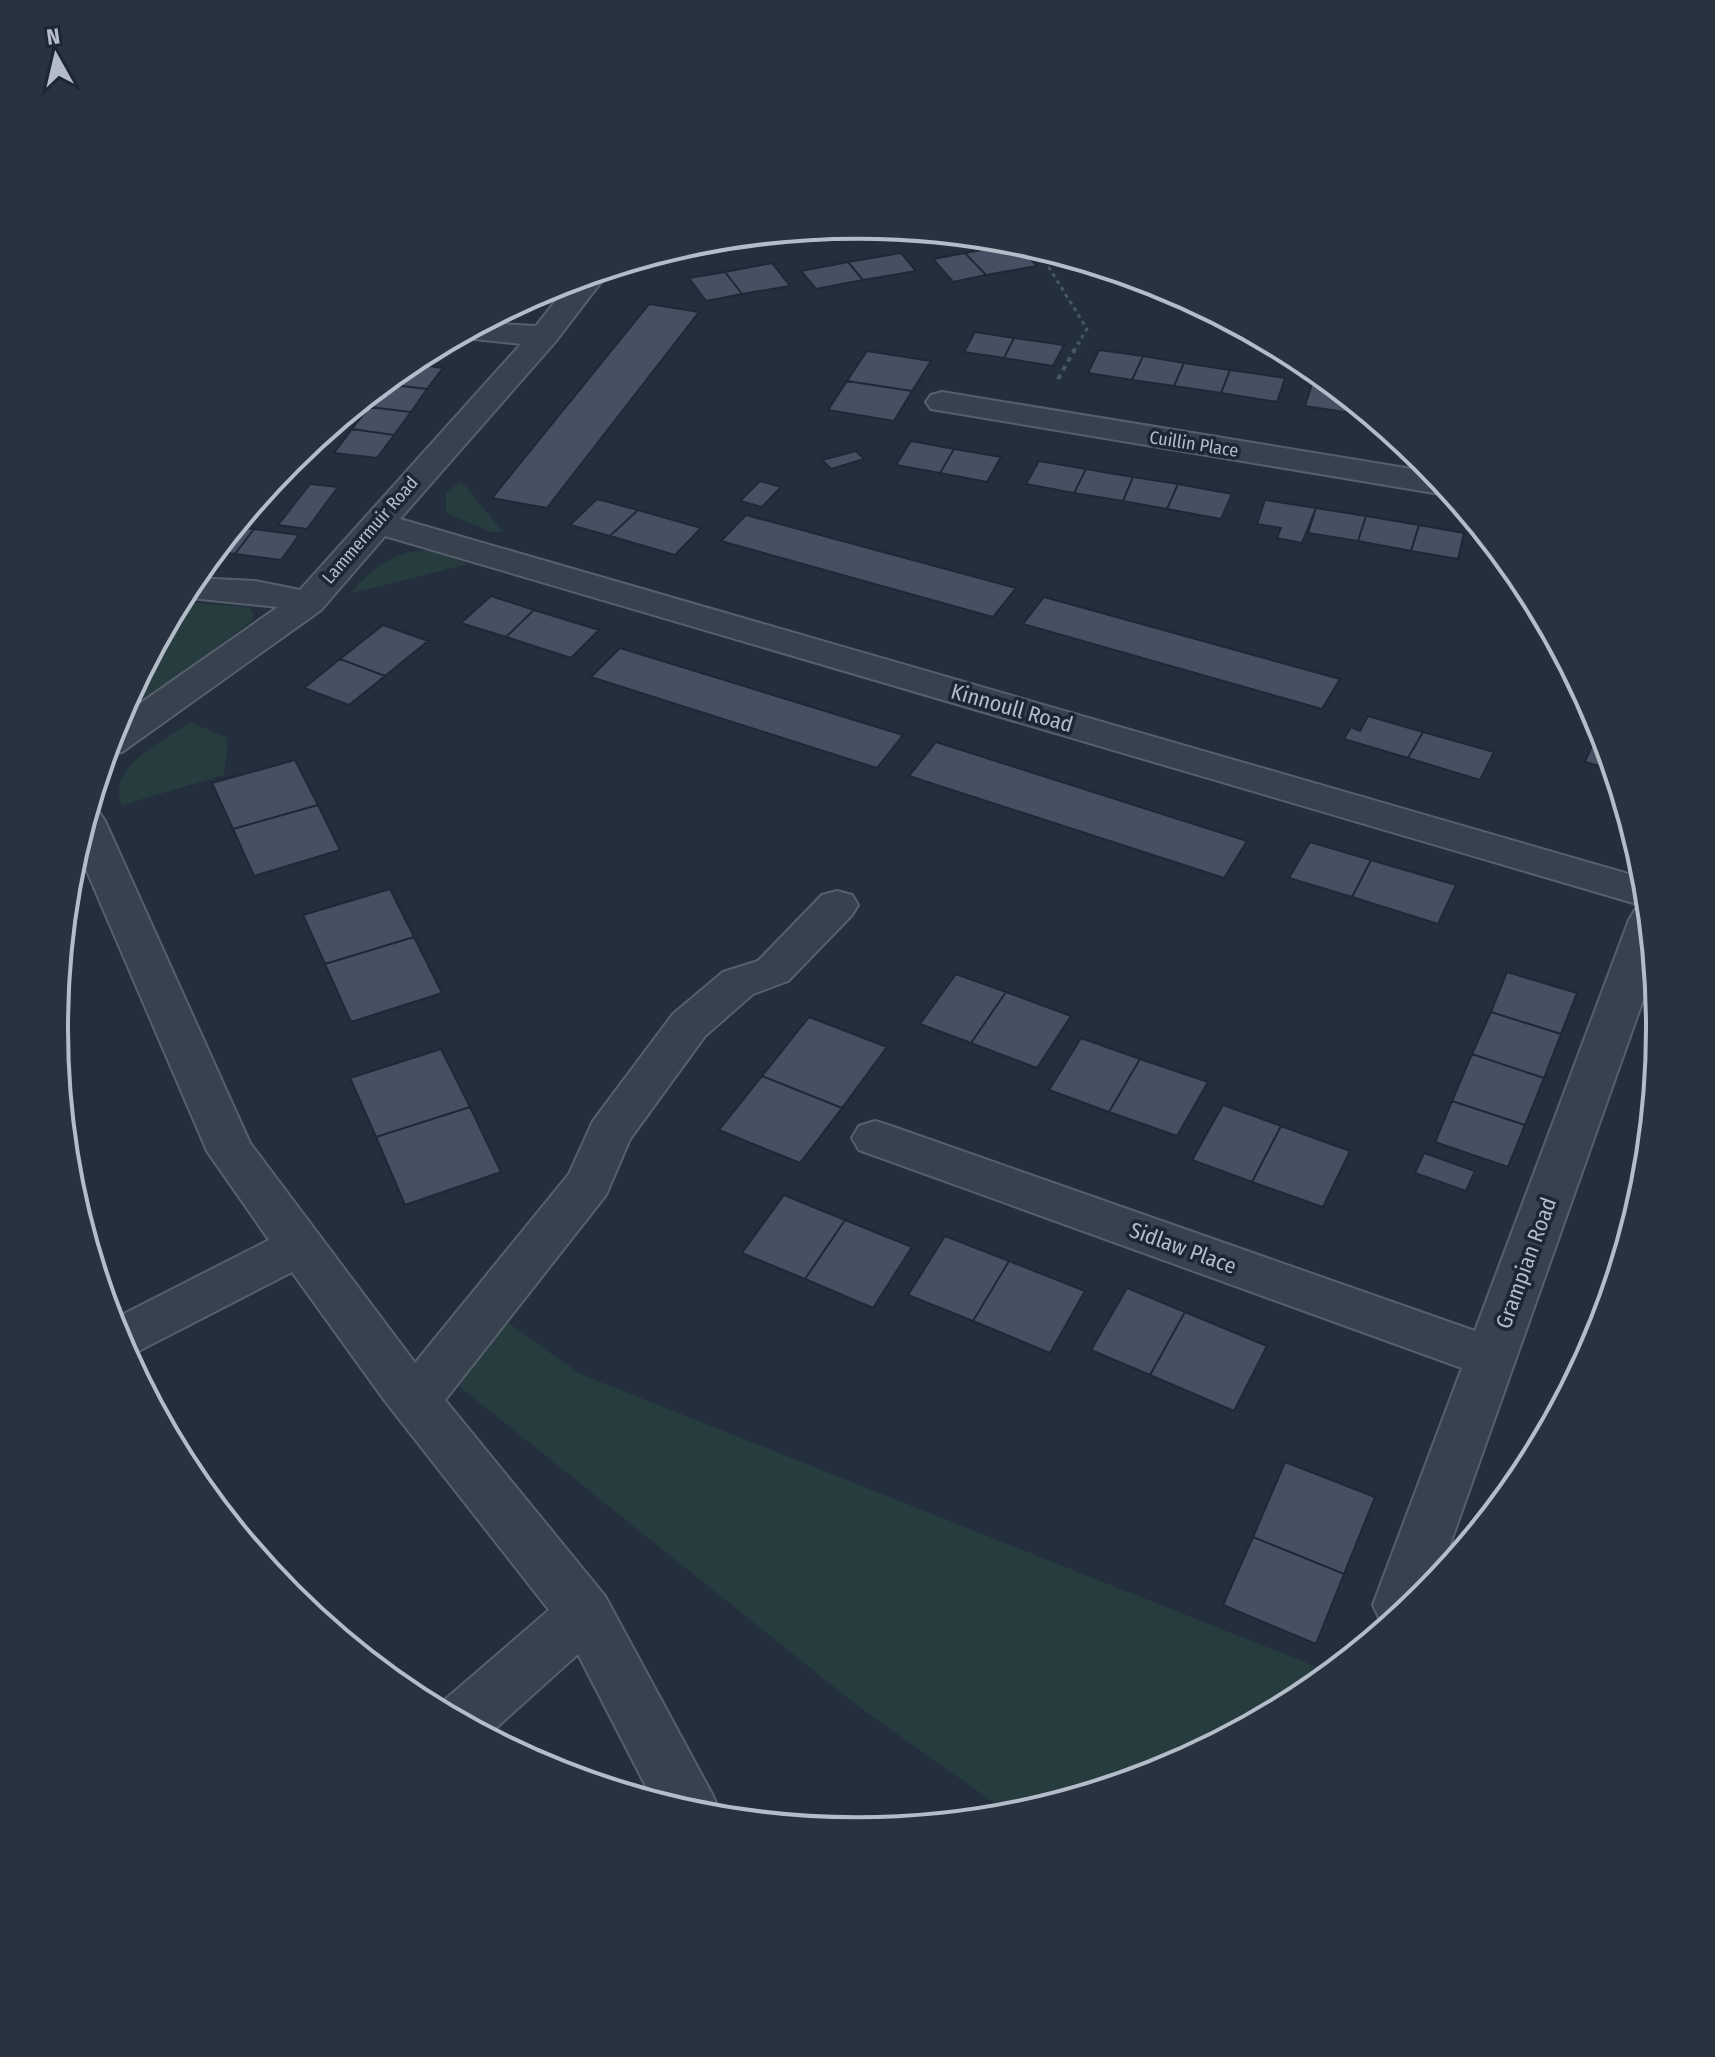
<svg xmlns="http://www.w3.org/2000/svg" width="1715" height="2057" viewBox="0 0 1715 2057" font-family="'Fira Sans Condensed',sans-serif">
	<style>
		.green { fill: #263c3f }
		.building { fill: #455162; stroke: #1f2835; stroke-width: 2 }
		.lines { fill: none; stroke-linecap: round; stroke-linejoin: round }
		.minor-casing { stroke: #565f6c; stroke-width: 4 }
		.path-far1 { stroke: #44595c; stroke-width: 3; stroke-dasharray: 4 4; stroke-linecap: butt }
		.path { stroke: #44595c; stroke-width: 4; stroke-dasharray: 5 5; stroke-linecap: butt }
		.minor { fill: #38414e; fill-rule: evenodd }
		.labels { text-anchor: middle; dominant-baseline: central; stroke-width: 7; stroke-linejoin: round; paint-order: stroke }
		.far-street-label { font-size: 18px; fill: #b4bcc9; stroke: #1d2633 }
		.street-label { font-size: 22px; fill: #b4bcc9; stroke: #1d2633 }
		.rim { fill: none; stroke: #b4bcc9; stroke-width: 4 }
	</style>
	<rect width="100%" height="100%" fill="#242f3e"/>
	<path class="green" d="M461,481L503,532H492L446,513V493Z
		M423,550L443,553L467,564L349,594C371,571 389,553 423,550Z
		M179,602L249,607L253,613V620L135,707L119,713Z
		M190,722L228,738L224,775L122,805C104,768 166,740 190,722Z
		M507,1322L580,1374L1332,1673L1304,1697L1165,1771L1014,1817L854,1703L455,1383Z"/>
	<path class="building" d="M1016,244L1037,266L986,275L965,253Z
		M901,253L916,271L863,280L848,262Z
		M965,253L986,275L953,282L933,259Z
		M848,262L863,280L816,289L801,271Z
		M772,263L790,286L742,294L725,272Z
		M725,272L742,294L706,301L689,278Z
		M649,304L699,312L547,508L492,498Z
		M975,332L1014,338L1004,358L964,352Z
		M1014,338L1064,345L1053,366L1004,358Z
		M1099,350L1143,356L1132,380L1088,373Z
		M867,351L931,361L912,391L847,381Z
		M1143,356L1184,363L1174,386L1132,380Z
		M408,363L443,368L427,389L386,384Z
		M1184,363L1230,370L1221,393L1174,386Z
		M1230,370L1285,378L1277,402L1221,393Z
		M847,381L912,391L894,421L828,410Z
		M386,384L427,389L411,412L369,407Z
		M1312,384L1337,388L1354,401L1350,413L1305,406Z
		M369,407L411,412L394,435L352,429Z
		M352,429L394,435L377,458L334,453Z
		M911,441L954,449L940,473L896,465Z
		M954,449L1001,457L987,482L940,473Z
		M856,451L864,459L831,469L822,460Z
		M1039,461L1086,469L1074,493L1026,484Z
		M1086,469L1133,477L1123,501L1074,493Z
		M1133,477L1178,484L1167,509L1123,501Z
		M760,481L781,487L762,507L740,501Z
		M310,484L338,487L307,529L278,525Z
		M1178,484L1232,494L1221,519L1167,509Z
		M597,499L638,510L610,536L570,525Z
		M1265,500L1316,508L1302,543L1277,538L1281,528L1257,524Z
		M1316,508L1366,516L1358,541L1308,533Z
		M638,510L701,528L675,555L610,536Z
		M746,515L1016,588L993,617L721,541Z
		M1366,516L1419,525L1411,551L1358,541Z
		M1419,525L1464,533L1458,559L1411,551Z
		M235,527L254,529L235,554L215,551Z
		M254,529L299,535L281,560L235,554Z
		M491,596L534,610L506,637L461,623Z
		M1044,597L1340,679L1322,709L1023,624Z
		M534,610L599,630L571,658L506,637Z
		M383,625L428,641L385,676L340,659Z
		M620,648L903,735L877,768L591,677Z
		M340,659L385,676L349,705L304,688Z
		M1368,716L1423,732L1408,758L1344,739L1351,727L1360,731Z
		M1601,724L1615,770L1585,762Z
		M1423,732L1494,752L1480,780L1408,758Z
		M936,742L1247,841L1224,878L909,776Z
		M295,760L318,805L233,829L212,783Z
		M318,805L340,850L254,876L233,829Z
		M1310,842L1371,860L1352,897L1289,878Z
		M1371,860L1456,885L1438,924L1352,897Z
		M390,889L414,937L325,964L303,915Z
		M414,937L442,993L351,1022L325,964Z
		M1507,972L1577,993L1561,1034L1491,1012Z
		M956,974L1006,992L971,1043L920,1024Z
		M1006,992L1071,1016L1037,1068L971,1043Z
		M1491,1012L1561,1034L1544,1078L1472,1054Z
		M809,1017L887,1047L842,1108L762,1076Z
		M1081,1038L1140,1059L1109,1112L1049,1090Z
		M441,1049L470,1107L376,1137L350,1078Z
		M1472,1054L1544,1078L1525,1125L1452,1101Z
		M1140,1059L1208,1082L1177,1136L1109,1112Z
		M762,1076L842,1108L800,1163L719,1130Z
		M1452,1101L1525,1125L1508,1167L1435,1142Z
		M1223,1105L1281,1126L1252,1182L1192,1160Z
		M470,1107L501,1172L405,1205L376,1137Z
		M1281,1126L1350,1151L1323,1207L1252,1182Z
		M1424,1153L1475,1171L1466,1191L1415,1173Z
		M784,1195L845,1220L805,1279L742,1253Z
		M845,1220L912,1247L873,1308L805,1279Z
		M945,1236L1009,1261L973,1321L908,1295Z
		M1009,1261L1085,1291L1050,1353L973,1321Z
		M1127,1288L1185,1312L1150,1375L1091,1350Z
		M1185,1312L1267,1346L1234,1411L1150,1375Z
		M1285,1462L1375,1497L1344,1574L1253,1537Z
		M1253,1537L1344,1574L1316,1644L1223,1605Z"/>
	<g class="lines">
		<defs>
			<path id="minor" d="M605,269L608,273L555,342L400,519L1646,879L1655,966L1436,1584L1425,1597L1390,1626L1381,1622L1373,1605L1462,1368L859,1150L852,1138L859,1126L875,1121L891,1126L1475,1331L1629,920L1635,910L1647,907L385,536L321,610L122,752L105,755L115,721L278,607L181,597L193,578L255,581L300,590L521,344L456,337L481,323L536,326L573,279Z
				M942,392L1436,473L1453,493L1446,495L931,409L926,402L931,395Z
				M88,809L99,812L105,821L250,1143L415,1363L569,1174L593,1121L673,1014L723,972L758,961L822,895L837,891L852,895L858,905L852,915L788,981L753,994L705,1036L630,1139L606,1195L445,1400L605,1596L712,1794L721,1814L719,1818L700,1816L654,1802L578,1654L486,1737L437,1710L440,1704L549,1610L385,1401L292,1272L127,1357L110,1321L269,1240L207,1151L77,848Z"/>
		</defs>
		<use href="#minor" class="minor-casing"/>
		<path class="path-far1" d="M676,248L755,235
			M1049,251L1048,266L1087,329L1078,344"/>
		<path class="path" d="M1058,379L1079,342"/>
		<use href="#minor" class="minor"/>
	</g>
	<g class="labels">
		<g class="far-street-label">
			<text transform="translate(1194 444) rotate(9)">Cuillin Place</text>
			<text transform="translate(370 530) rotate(-49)">Lammermuir Road</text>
		</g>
		<g class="street-label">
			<text transform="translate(1012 708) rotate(16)">Kinnoull Road</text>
			<text transform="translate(1183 1248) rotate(20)">Sidlaw Place</text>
			<text transform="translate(1526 1263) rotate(-70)">Grampian Road</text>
		</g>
	</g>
	<path d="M0 0H1715V2057H0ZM68 1028a789 789 0 1 1 1578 0a789 789 0 1 1-1578 0Z" fill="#29323f" fill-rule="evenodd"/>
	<path class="rim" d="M68 1028a789 789 0 1 1 1578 0a789 789 0 1 1-1578 0Z"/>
	<g transform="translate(56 56) rotate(352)" stroke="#1d2633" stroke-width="6" paint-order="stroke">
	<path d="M0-6L14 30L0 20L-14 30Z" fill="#b4bcc9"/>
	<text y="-12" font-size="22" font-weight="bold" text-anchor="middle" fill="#b4bcc9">N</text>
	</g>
</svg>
